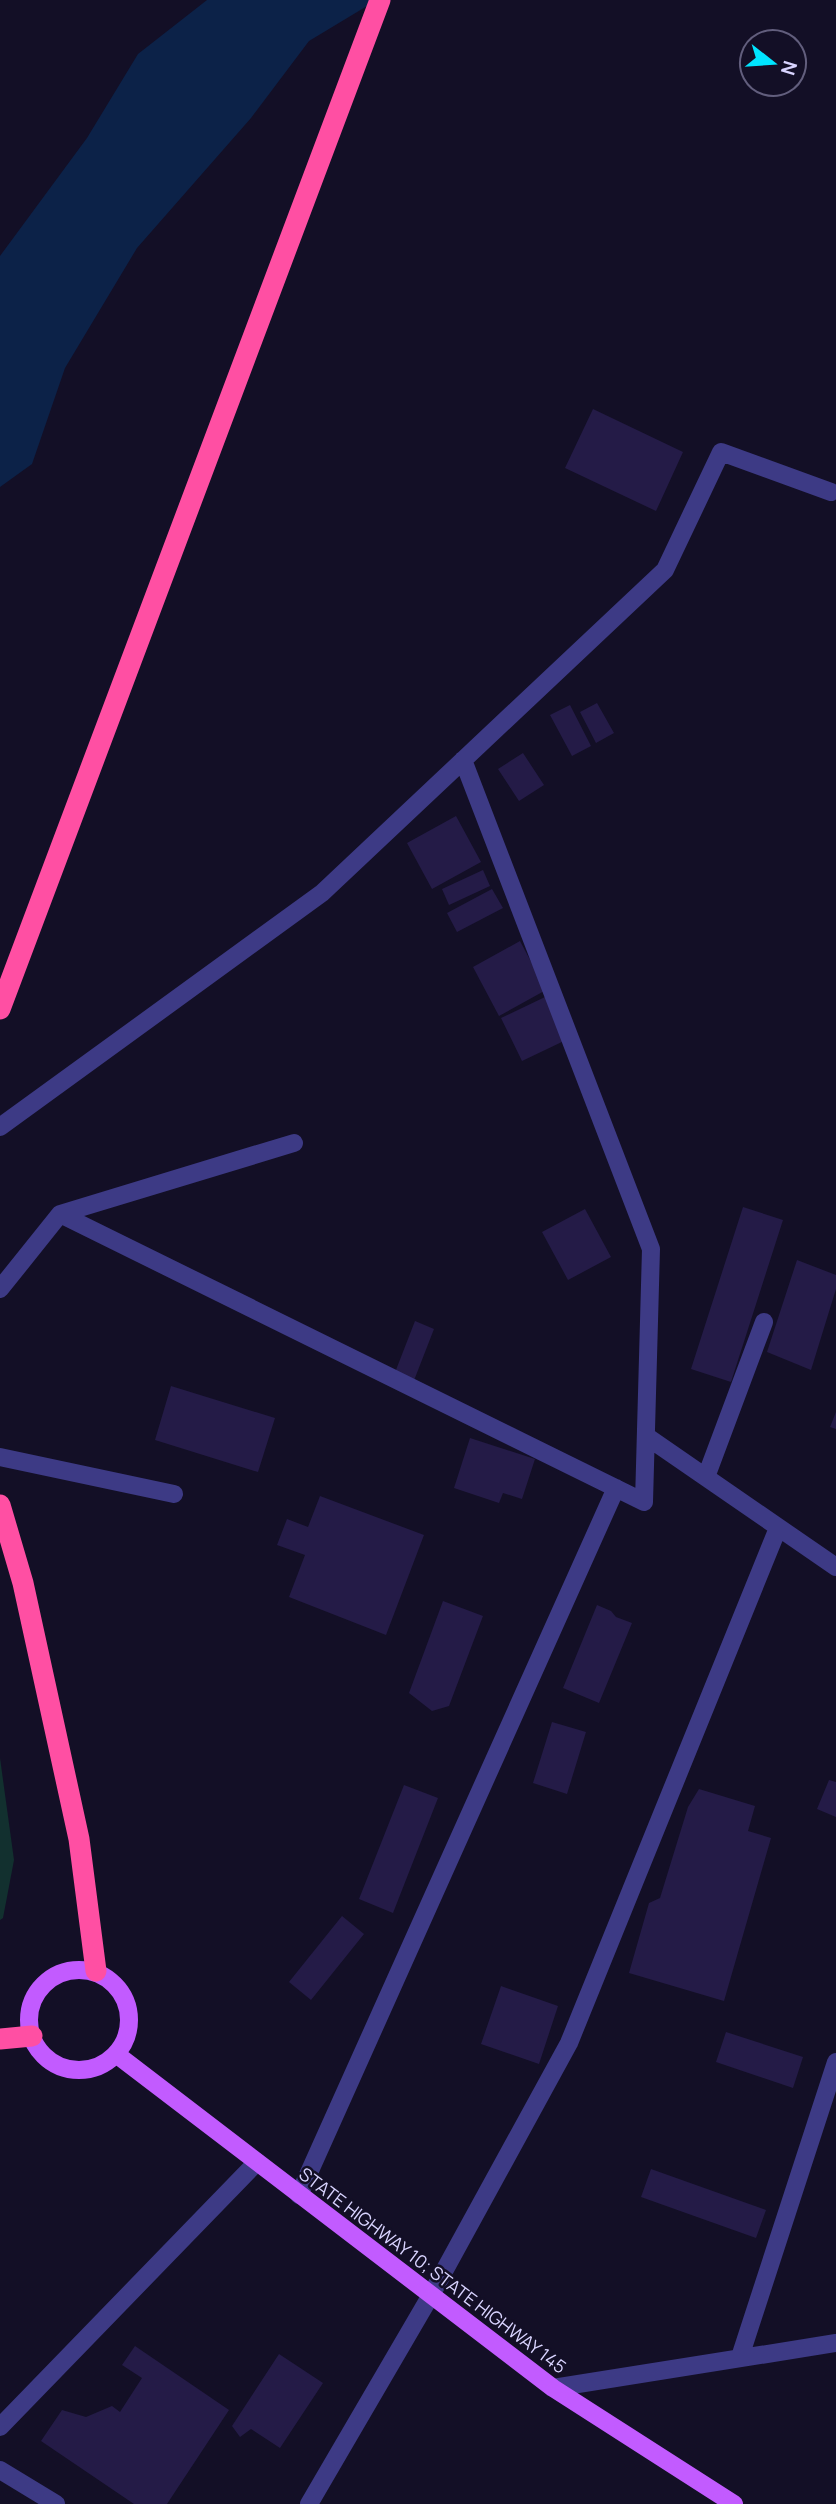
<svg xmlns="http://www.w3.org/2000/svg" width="836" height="2504" viewBox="0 0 836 2504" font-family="Manrope,sans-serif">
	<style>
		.green { fill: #12302f }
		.water { fill: #0c2248 }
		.building { fill: #241b47 }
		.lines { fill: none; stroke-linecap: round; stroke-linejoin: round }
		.minor { stroke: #3d3a85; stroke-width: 18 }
		.major { stroke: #c25bff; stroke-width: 18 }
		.highway { stroke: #ff4fa3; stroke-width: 21 }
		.labels { text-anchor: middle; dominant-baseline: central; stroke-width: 5; stroke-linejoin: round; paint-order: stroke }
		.street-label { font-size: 18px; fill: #d9d4ff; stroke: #130f26 }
	</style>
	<rect width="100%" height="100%" fill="#130f26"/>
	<path class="green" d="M0,1758L14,1860L3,1918L0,1920Z"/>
	<path class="water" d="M207,0H377L309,41L251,118L137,248L65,368L32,464L0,487V256L87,138L138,54Z"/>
	<path class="building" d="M593,409L683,452L656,511L565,468Z
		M597,703L614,733L596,743L580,712Z
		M570,705L591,746L572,756L550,715Z
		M523,753L544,785L519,801L498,769Z
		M456,816L481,862L432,889L407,843Z
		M483,870L490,886L449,905L442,889Z
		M492,889L503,908L457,932L447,913Z
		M520,941L546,990L499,1016L473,967Z
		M545,997L566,1040L522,1061L501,1018Z
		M743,1207L783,1220L731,1382L691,1369Z
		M585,1209L611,1257L568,1280L542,1232Z
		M797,1260L836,1275V1289L811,1370L767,1352Z
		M415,1321L434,1329L413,1383L394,1375Z
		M171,1386L275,1418L258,1472L155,1440Z
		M836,1412V1429L830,1427Z
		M470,1438L535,1459L522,1499L503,1493L499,1503L454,1488Z
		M320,1496L424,1535L386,1635L289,1597L305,1555L277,1545L287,1519L308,1527Z
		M443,1601L483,1616L449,1706L432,1711L409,1693Z
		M597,1605L611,1611L616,1617L632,1623L599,1703L563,1688Z
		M552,1722L586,1732L567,1794L533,1783Z
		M829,1780L836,1782V1817L817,1809Z
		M404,1785L438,1798L393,1913L359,1899Z
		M699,1789L755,1806L748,1831L771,1838L724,2001L629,1973L649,1903L660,1898L688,1807Z
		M342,1916L364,1934L311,2000L289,1982Z
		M501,1986L558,2006L539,2064L481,2044Z
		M726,2032L803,2057L793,2088L716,2062Z
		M651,2169L766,2210L756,2238L641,2197Z
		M135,2346L229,2410L167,2504H134L41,2441L62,2410L86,2417L112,2406L120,2412L142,2378L122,2365Z
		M279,2354L323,2383L280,2448L251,2429L240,2437L232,2426Z"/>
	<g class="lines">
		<path class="minor" d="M0,1127L322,893L665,570L721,452L831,492
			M60,1214L644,1502L651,1249L463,760
			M0,1289L60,1214L294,1143
			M646,1436L836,1567
			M0,1457L174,1494
			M706,1477L764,1322
			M299,2195L616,1488
			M740,2357L836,2062
			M553,2388L836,2343
			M0,2427L257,2162
			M0,2470L56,2504
			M309,2504L431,2295L569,2043L778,1528"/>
		<path class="major" d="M29 2020a50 50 0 1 1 100 0a50 50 0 1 1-100 0Z
			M116,2054L553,2388L734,2504"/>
		<path class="highway" d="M0,1009L380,0
			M0,1505L23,1583L79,1839L96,1971
			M0,2039L32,2036"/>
	</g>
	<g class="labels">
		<g class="street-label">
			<text transform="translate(433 2270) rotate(37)">STATE HIGHWAY 10; STATE HIGHWAY 145</text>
		</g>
	</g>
	<g transform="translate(773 63) rotate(107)"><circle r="33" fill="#130f26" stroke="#625e7d" stroke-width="2"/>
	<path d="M0-5L12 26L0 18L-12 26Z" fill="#00e5ff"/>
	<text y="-10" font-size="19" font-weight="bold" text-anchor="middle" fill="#d9d4ff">N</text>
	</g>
</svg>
